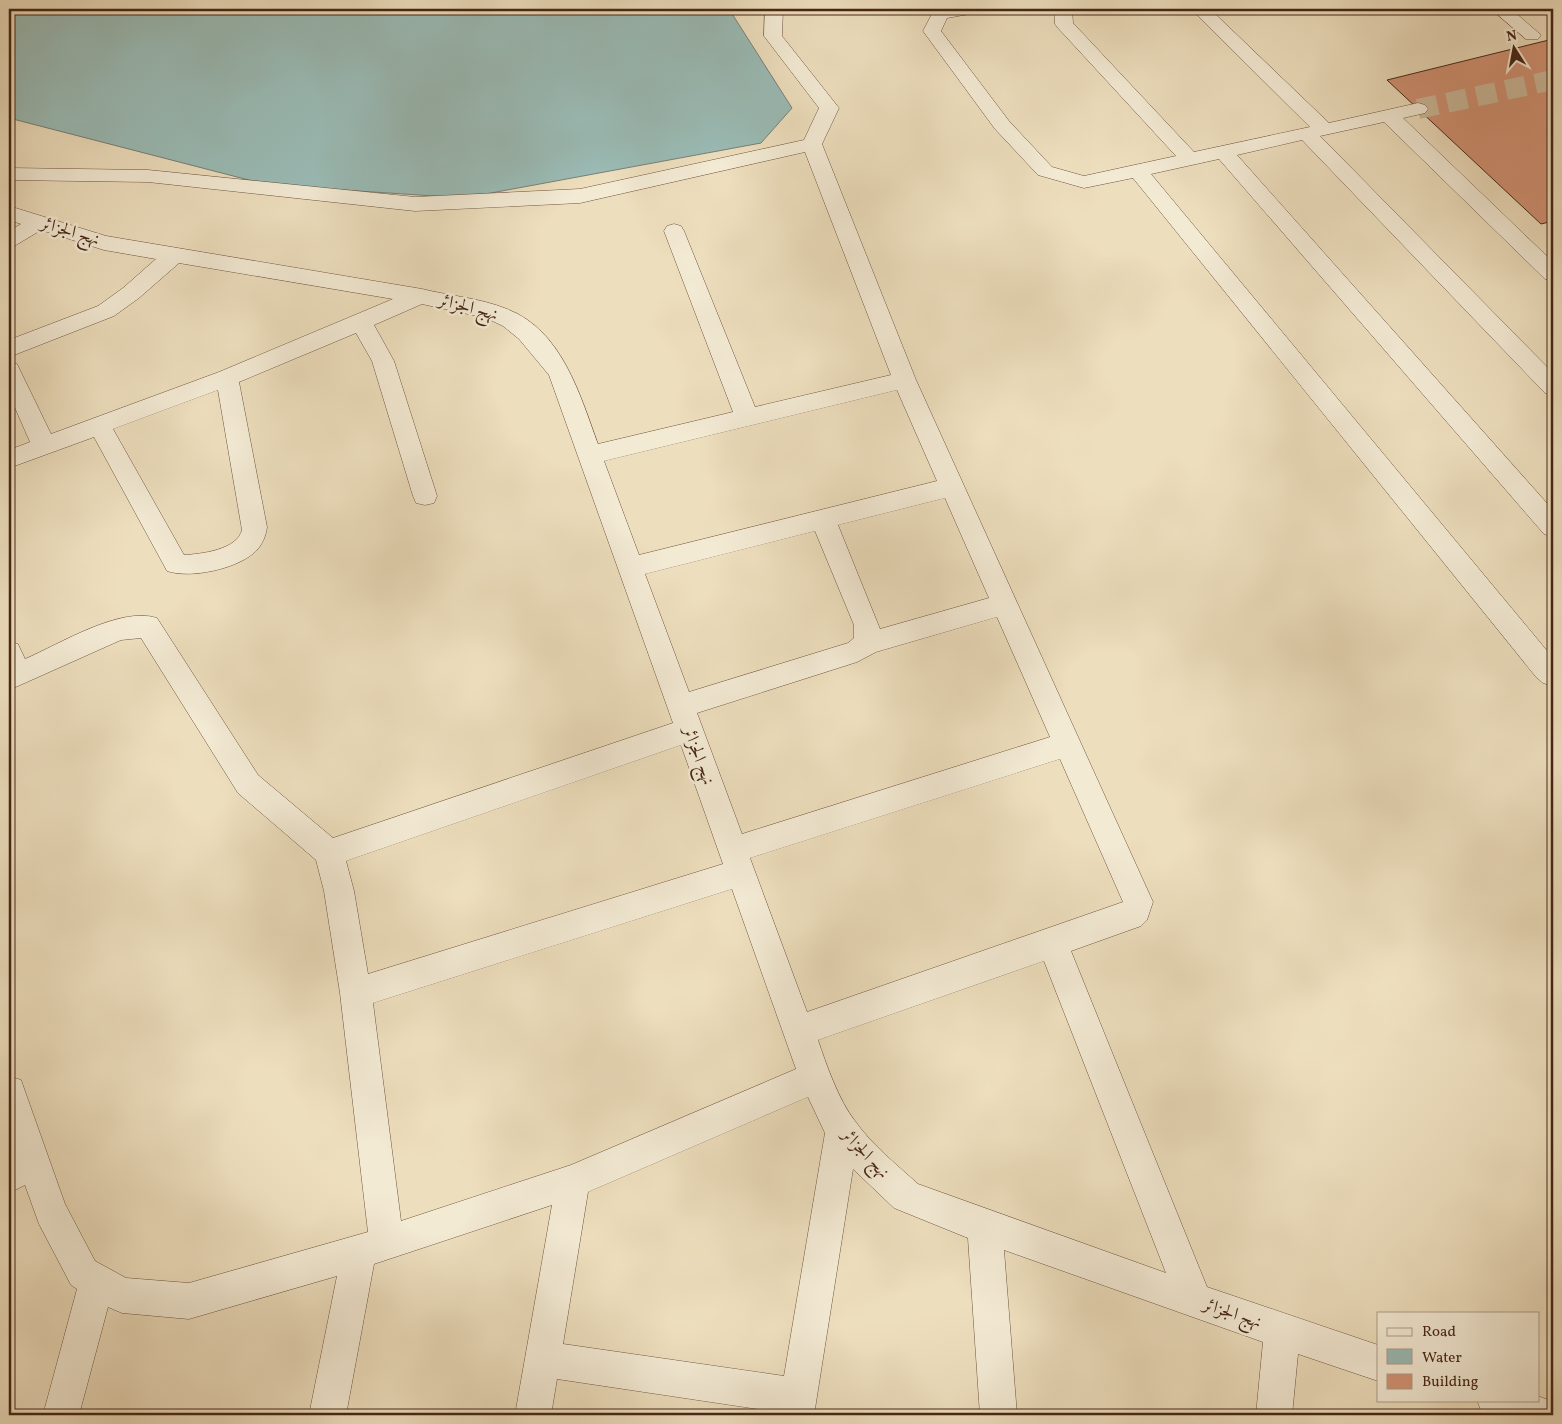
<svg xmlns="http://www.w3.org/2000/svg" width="1562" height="1424" viewBox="0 0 1562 1424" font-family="Vollkorn,Amiri,serif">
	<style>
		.water { fill: #9abbb5; stroke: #787f75 }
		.building { fill: #d29375; stroke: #462615 }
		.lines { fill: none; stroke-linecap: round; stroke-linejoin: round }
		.minor-tunnel { stroke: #ccb99b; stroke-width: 20; stroke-dasharray: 20 10; stroke-linecap: butt }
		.minor-casing { stroke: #70543f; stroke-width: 1 }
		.minor { fill: #f3ead4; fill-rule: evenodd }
		.labels { text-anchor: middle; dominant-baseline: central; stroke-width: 5; stroke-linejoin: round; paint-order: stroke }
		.street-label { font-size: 18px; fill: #462615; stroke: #f3ead4 }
	</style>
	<rect width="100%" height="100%" fill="#eddebd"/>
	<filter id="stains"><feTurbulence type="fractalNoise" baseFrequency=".004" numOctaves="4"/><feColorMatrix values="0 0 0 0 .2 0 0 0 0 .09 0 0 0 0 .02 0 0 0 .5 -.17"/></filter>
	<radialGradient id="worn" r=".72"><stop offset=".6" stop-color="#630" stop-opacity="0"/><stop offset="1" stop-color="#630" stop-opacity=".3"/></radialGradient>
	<path class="water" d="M9,9H729L792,108L761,143L464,198L268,185L9,118Z"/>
	<path class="building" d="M1553,39V221L1541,224L1387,80Z"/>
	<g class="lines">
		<path class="minor-tunnel" d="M1418,109L1553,80"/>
		<defs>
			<path id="minor" d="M765,9H783L782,36L839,108L822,144L916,380L1153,902L1147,920L1141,926L1071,951L1207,1287L1378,1345V1381L1298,1354L1292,1415H1256L1263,1342L1004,1250L1017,1415H980L968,1238L894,1208L853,1169L814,1415H778V1412L557,1379L551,1415H515L552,1205L374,1264L346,1415H309L337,1276L189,1319L122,1313L108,1307L79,1415H43L77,1289L71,1285L39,1224L25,1185L9,1193V1156L14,1153L9,1139V1076L21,1080L65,1204L95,1261L126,1278L189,1283L368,1232L340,993L324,891L316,860L238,793L141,638L121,640L9,690V641L18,644L25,659C60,644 120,606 157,618L258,775L333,838L673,723L549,375L519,339L503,326L486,318L422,304L374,325L394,361L437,496L434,503L425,505L416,503L413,496L372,361L356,333L239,382L267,527C266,536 262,545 256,551C238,569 190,579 167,571L94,437L9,468V450L30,442L9,394V362L17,364L51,434L219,372L393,299L179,263L139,298L114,316L9,357V340L98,306L123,288L156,259L104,250L41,230L16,245L9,247V231L21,224L9,220V206L106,236L422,289C450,296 480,298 507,309C562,330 580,395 598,444L733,412L664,231L667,226L674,224L681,226L684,231L755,407L891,375L805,152L580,203L415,211L148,182L9,180V168L148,170L415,197L580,189L804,140L819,108L764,36ZM218,390L242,530C237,550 201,554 184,555L113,429ZM897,390L937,481L639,555L604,461ZM945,498L989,598L880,629L838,525ZM815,531L854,625V638L848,643L689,692L645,574ZM997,617L1050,737L742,834L697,713L857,662L876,652ZM681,745L723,864L368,974L354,891L346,861ZM1060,759L1123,902L807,1012L750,858ZM732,889L796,1069L571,1165L401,1221L373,1003ZM1044,961L1166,1273L918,1184C896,1164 872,1145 855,1121C839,1101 826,1064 818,1040ZM808,1097L825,1133L784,1376L563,1344L588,1192Z
				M939,9H978L975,13L947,18L941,31L1009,121L1052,167L1084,176L1176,156L1058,28L1055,24L1054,9H1072L1073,23L1194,152L1310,127L1191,9H1210L1329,123L1418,103L1425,105L1428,109L1425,113L1403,118L1553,262V281L1545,279L1384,122L1320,136L1553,373V395L1545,393L1302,140L1237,155L1553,510V537L1544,534L1219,159L1151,174L1553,658V686L1543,683L1536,677L1133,178L1084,188L1038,175L995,129L923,31L934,10Z
				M1491,9H1511L1541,35L1538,39H1526Z
				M1538,1396L1553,1402V1415H1487L1482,1413L1477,1400H1538Z"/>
		</defs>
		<use href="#minor" class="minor-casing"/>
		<use href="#minor" class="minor"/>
	</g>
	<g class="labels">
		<g class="street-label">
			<text transform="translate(70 232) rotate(17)">نهج الجزائر</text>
			<text transform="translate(468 308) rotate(15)">نهج الجزائر</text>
			<text transform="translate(698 756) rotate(70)">نهج الجزائر</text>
			<text transform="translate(865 1154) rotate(47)">نهج الجزائر</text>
			<text transform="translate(1232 1314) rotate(19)">نهج الجزائر</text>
		</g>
	</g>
	<rect width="1562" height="1424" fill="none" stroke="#eddebd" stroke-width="30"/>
	<rect x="10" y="10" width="1542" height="1404" fill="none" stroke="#462615" stroke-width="2.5"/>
	<rect x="15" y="15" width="1532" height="1394" fill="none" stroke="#462615"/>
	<rect x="1377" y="1312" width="162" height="90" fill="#f3ead4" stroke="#ae9c88"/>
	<rect x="1387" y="1328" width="25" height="8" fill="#f3ead4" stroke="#ae9c88"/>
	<text x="1422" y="1336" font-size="15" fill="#462615">Road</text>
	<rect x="1387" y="1349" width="25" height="15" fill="#9abbb5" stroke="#ae9c88"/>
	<text x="1422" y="1362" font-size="15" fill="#462615">Water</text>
	<rect x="1387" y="1374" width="25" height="15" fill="#d29375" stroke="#ae9c88"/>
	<text x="1422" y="1386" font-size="15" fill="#462615">Building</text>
	<g transform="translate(1514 48) rotate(349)" stroke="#f3ead4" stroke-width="4" paint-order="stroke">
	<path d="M0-4L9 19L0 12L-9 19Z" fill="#462615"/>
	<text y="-8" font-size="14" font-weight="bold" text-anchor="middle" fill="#462615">N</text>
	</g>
	<rect width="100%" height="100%" filter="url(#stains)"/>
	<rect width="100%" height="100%" fill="url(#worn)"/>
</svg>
